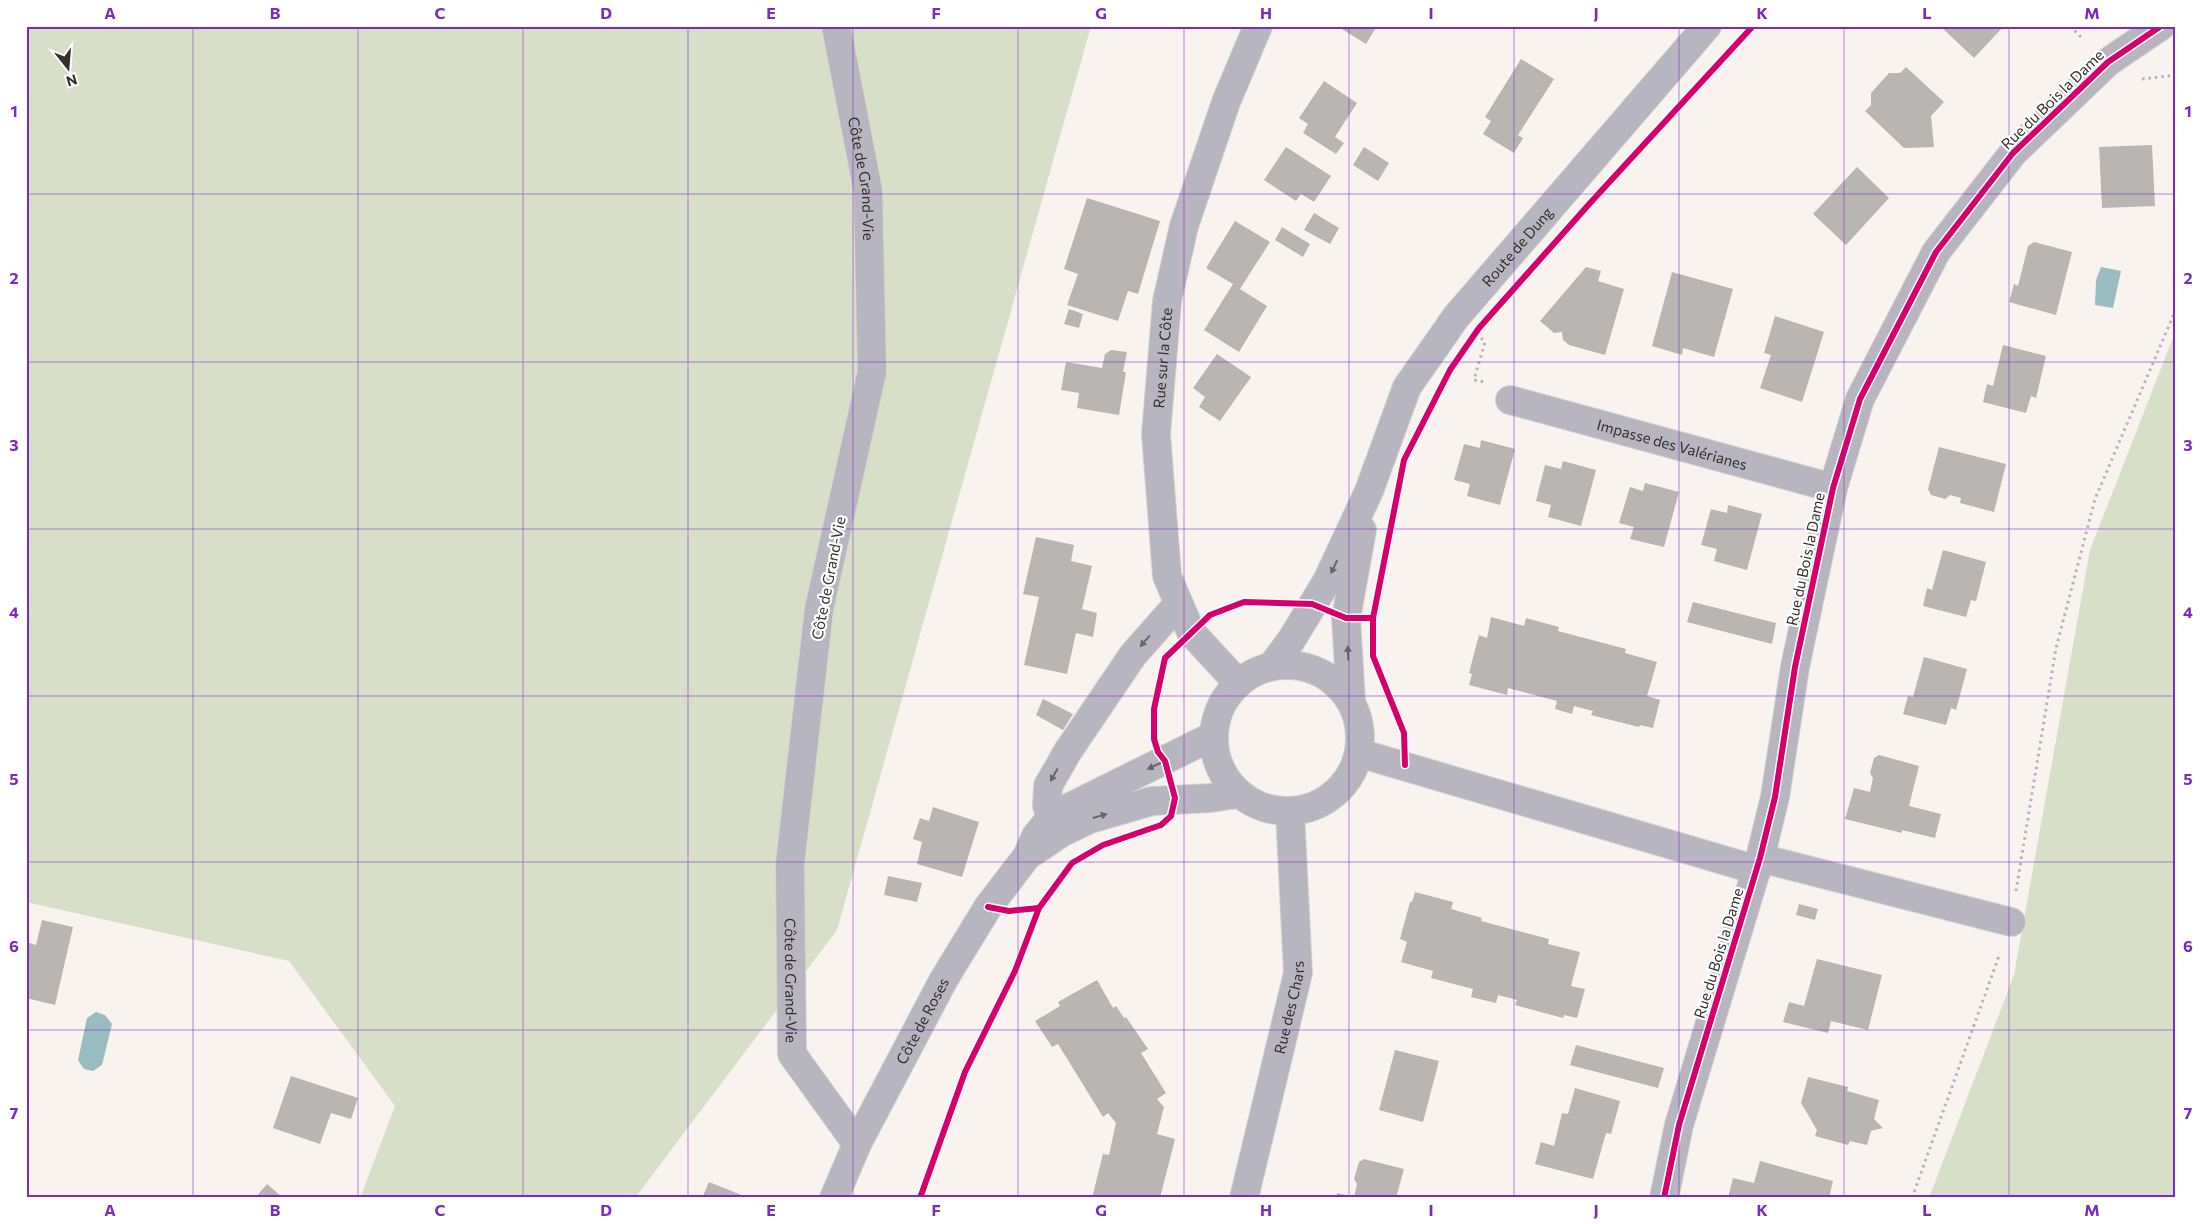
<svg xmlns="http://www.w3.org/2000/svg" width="2202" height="1224" viewBox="0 0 2202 1224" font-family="Commissioner,sans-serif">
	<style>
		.green { fill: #d7dfc9 }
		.water { fill: #98bcbf }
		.building { fill: #b9b5b2 }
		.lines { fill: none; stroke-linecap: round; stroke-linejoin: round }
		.minor-casing { stroke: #d5d1ce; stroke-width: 30 }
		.path { stroke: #b7b3ba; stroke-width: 3; stroke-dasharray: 2.5 4; stroke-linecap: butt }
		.minor { stroke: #b7b5bf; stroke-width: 28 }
		.cycleway-casing { stroke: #fff; stroke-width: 9 }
		.cycleway { stroke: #d6006c; stroke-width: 6 }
		.oneway { fill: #696568 }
		.grid { fill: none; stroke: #7b2cbf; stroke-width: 1; stroke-opacity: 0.55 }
		.labels { text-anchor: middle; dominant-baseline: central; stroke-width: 4.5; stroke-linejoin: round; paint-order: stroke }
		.street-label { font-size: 15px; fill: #35302e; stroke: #fff }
		.neatline { fill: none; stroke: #7b2cbf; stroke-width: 2 }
		.grid-label { font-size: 16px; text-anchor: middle; font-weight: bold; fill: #7b2cbf }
	</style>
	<rect width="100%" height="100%" fill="#f9f3f0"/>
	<path class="green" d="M26,26H1091L837,930L635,1198H360L395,1106L289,961L26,902Z
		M2176,330V1198H1929L2014,975L2090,550Z"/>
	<path class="water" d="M2101,267L2121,271L2113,308L2095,305L2096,280Z
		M96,1012L105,1015L112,1024L102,1065L93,1071L84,1069L78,1060L87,1018Z"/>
	<path class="building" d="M1337,26H1377L1366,44Z
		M1940,26H2004L1974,58Z
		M1521,59L1554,79L1518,135L1523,138L1514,153L1483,134L1491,121L1485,117Z
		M1906,67L1944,102L1931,116L1934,147L1904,148L1865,111L1871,105V93L1889,73H1900Z
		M1324,81L1357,103L1335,137L1344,143L1336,154L1303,133L1308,124L1299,118Z
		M2152,145L2155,206L2102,208L2099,147Z
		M1286,147L1331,176L1314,202L1301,194L1296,201L1264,180Z
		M1364,147L1389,163L1378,181L1353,165Z
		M1857,167L1889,198L1846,245L1813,214Z
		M1087,198L1160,221L1138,294L1128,291L1118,321L1067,305L1078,274L1064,269Z
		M1314,213L1339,228L1330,244L1304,230Z
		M1235,221L1270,242L1240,289L1267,306L1239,352L1204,330L1233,284L1206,268Z
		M1282,227L1310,244L1303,257L1275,240Z
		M2034,242L2072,252L2056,315L2009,302L2014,284L2018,286L2028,246Z
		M1586,267L1601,271L1598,281L1624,289L1605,355L1569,345L1563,340L1562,332L1554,333L1540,321Z
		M1672,272L1733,289L1714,357L1683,348L1682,355L1652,346Z
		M1069,309L1083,314L1079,328L1064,324Z
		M1775,316L1824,332L1802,402L1760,388L1771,355L1764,353Z
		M2003,345L2046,356L2036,398L2031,396L2026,413L1983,402L1987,384L1993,386Z
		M1111,350L1127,352L1123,372H1126L1119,415L1077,408L1079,393L1061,390L1066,362L1102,368L1105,354Z
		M1217,354L1251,377L1220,421L1199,407L1205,397L1193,388Z
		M1481,440L1515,449L1500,505L1467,496L1470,484L1454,480L1464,444L1480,448Z
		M1939,447L2006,464L1994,512L1960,503L1961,498L1950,495L1945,499L1931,495L1928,489Z
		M1563,461L1596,470L1581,526L1548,517L1551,505L1536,501L1545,465L1561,469Z
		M1645,483L1679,492L1664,547L1630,539L1634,527L1619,523L1630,487L1643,491Z
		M1728,505L1762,514L1747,570L1714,561L1717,549L1701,545L1711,509L1727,513Z
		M1036,537L1074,545L1071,561L1092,566L1082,609L1097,613L1093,637L1076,633L1067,674L1024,665L1039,597L1023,594Z
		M1943,550L1986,562L1976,601L1971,600L1966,617L1923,606L1927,588L1932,590Z
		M1693,602L1776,623L1772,644L1687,622Z
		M1491,617L1524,626L1526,618L1559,627L1558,631L1626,649L1625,653L1657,662L1647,696L1660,700L1653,728L1640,725L1639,727L1591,715L1593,711L1574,706L1572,714L1555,709L1557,701L1508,688L1507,695L1469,685L1472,674L1469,673L1479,635L1487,638Z
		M1924,657L1967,669L1956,710L1951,708L1946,725L1903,714L1908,696L1913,697Z
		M1043,699L1073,714L1063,730L1036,715Z
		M1879,755L1919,766L1909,806L1941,814L1935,838L1902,830V833L1845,819L1854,788L1870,792L1873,778L1870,773L1874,758Z
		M933,807L979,822L962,877L917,864L922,842L913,839L920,818L929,821Z
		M888,876L922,883L917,902L884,895Z
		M1415,892L1453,902L1451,909L1482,918L1481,921L1549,939L1548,944L1580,952L1571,986L1585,989L1577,1018L1564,1015L1563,1018L1515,1005L1517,1000L1498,995L1496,1003L1471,997L1473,989L1431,978L1433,971L1401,962L1407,942L1400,939L1410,902H1412Z
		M1799,904L1818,909L1815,920L1796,915Z
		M42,920L73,927L55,1005L26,998V942L36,945Z
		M1817,959L1882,975L1868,1030L1831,1021L1828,1033L1783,1022L1789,1002L1804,1006Z
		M1097,980L1113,1008L1116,1006L1124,1018L1126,1017L1148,1049L1141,1053L1166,1093L1157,1099L1164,1107L1157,1134L1175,1139L1160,1198H1092L1103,1154L1109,1155L1116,1123L1108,1113L1103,1117L1058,1044L1052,1047L1035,1021L1060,1006L1058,1002Z
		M1576,1045L1664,1068L1658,1088L1570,1065Z
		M1395,1050L1439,1061L1423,1122L1379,1110Z
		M291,1076L358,1098L351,1119L331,1113L320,1144L273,1128Z
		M1808,1077L1848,1087L1847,1091L1879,1100L1874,1119L1883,1128L1871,1131L1867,1145L1850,1141L1848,1145L1815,1136L1817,1130L1801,1103Z
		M1575,1088L1620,1101L1611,1134L1606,1133L1593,1179L1535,1164L1541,1142L1554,1146L1562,1113L1568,1114Z
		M1364,1159L1404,1169L1396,1198H1336L1337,1193L1354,1197L1357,1184L1354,1179L1359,1162Z
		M1760,1161L1833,1181L1829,1198H1728L1733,1178L1754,1183Z
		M709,1182L744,1196L743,1198H702Z
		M267,1184L283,1198H255Z"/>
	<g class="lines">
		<defs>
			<g id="minor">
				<path id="s1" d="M836,26L868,191L872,372L819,609L790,864L792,1054L857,1144"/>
				<path id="s2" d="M1510,400L1833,488"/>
				<circle cx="1287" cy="738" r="73"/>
				<path id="s3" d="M1272,666L1292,639L1327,581L1369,491L1407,387L1456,317L1707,26"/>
				<path id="s4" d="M1238,683L1191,632L1167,576L1156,434L1167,301L1184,226L1226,102L1258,26"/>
				<path d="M1351,702L1346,618L1362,530"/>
				<path d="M1359,753L1757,870"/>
				<path d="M1052,816L1047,806L1048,786L1068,751L1133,655L1178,604"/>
				<path d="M1033,852L1061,833L1090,819L1152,801L1211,798L1237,794"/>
				<path d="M1760,858L2011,922"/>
				<path id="s5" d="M834,1198L857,1144L944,979L988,907L1027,856L1036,836L1052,816L1213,736"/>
				<path id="s6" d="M1244,1198L1298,973L1290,812"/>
				<path d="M1664,1198L1679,1125L1760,858L1775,797L1795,667L1833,488L1860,399L1936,252L2013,153L2108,62L2161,26"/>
			</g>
		</defs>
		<use href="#minor" class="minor-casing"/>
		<path class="path" d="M2070,26L2084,40
			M2142,79L2176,75
			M1481,338L1485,342L1474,380L1484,382
			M2016,891L2056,648L2095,499L2176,309
			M1912,1198L2000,953"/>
		<use href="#minor" class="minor"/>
		<defs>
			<path id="cycleway" d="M1405,765L1404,733L1373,656V618L1404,460L1450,370L1479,328L1591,202L1753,26
				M988,907L1009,911L1039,908L1072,863L1103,845L1161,825L1171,816L1175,798L1165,761L1158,752L1154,739V709L1165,658L1210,615L1244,602L1312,604L1346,618H1373
				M920,1198L965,1072L1015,971L1039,908
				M1664,1198L1679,1125L1760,858L1775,797L1795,667L1833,488L1860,399L1936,252L2013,153L2108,62L2161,26"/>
		</defs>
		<use href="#cycleway" class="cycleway-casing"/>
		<use href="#cycleway" class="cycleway"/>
	</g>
	<defs><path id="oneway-solid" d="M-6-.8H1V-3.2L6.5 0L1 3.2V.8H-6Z" transform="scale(1.25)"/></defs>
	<g class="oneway">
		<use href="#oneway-solid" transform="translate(1334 567) rotate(115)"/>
		<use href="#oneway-solid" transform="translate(1145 641) rotate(131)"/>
		<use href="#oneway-solid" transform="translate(1348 653) rotate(-93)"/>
		<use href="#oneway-solid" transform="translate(1154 766) rotate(155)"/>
		<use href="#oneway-solid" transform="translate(1054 775) rotate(119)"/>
		<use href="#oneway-solid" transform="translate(1100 816) rotate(-16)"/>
	</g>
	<path class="grid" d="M193,26V1198M358,26V1198M523,26V1198M688,26V1198M853,26V1198M1018,26V1198M1184,26V1198M1349,26V1198M1514,26V1198M1679,26V1198M1844,26V1198M2009,26V1198M26,194H2176M26,362H2176M26,529H2176M26,696H2176M26,862H2176M26,1030H2176"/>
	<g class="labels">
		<g class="street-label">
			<text transform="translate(2052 99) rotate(-44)">Rue du Bois la Dame</text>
			<text stroke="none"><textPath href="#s1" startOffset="155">Côte de Grand-Vie</textPath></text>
			<text stroke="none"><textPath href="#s3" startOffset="490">Route de Dung</textPath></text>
			<text stroke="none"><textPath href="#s4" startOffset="349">Rue sur la Côte</textPath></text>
			<text stroke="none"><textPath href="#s2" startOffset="168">Impasse des Valérianes</textPath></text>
			<text transform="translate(1805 559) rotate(-78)">Rue du Bois la Dame</text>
			<text transform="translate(828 578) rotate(-79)">Côte de Grand-Vie</text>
			<text transform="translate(1718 953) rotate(-73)">Rue du Bois la Dame</text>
			<text stroke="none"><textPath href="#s1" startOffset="965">Côte de Grand-Vie</textPath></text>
			<text stroke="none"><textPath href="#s6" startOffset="196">Rue des Chars</textPath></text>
			<text stroke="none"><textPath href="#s5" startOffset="198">Côte de Roses</textPath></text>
		</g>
	</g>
	<rect width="2202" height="1224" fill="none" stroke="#ffffff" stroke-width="55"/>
	<g transform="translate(68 68) rotate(163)" stroke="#ffffff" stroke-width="4" paint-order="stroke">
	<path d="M0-4L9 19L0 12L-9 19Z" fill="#35302e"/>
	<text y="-8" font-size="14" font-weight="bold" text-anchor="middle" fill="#35302e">N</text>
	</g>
	<rect x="28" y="28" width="2146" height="1168" class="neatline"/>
	<g class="grid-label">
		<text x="110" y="19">A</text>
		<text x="275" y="19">B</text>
		<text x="440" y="19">C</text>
		<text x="606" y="19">D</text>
		<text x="771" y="19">E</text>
		<text x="936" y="19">F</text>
		<text x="1101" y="19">G</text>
		<text x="1266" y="19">H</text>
		<text x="1431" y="19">I</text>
		<text x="1596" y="19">J</text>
		<text x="1762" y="19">K</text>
		<text x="1927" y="19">L</text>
		<text x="2092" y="19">M</text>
		<text x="14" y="117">1</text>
		<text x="2188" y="117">1</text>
		<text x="14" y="284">2</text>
		<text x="2188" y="284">2</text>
		<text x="14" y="451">3</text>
		<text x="2188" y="451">3</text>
		<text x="14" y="618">4</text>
		<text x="2188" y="618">4</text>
		<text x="14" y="785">5</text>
		<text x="2188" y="785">5</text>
		<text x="14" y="952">6</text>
		<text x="2188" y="952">6</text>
		<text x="14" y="1119">7</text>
		<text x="2188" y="1119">7</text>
		<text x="110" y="1216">A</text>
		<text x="275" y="1216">B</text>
		<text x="440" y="1216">C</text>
		<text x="606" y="1216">D</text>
		<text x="771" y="1216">E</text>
		<text x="936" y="1216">F</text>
		<text x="1101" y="1216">G</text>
		<text x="1266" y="1216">H</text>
		<text x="1431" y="1216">I</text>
		<text x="1596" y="1216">J</text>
		<text x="1762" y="1216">K</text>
		<text x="1927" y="1216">L</text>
		<text x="2092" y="1216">M</text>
	</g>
</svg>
